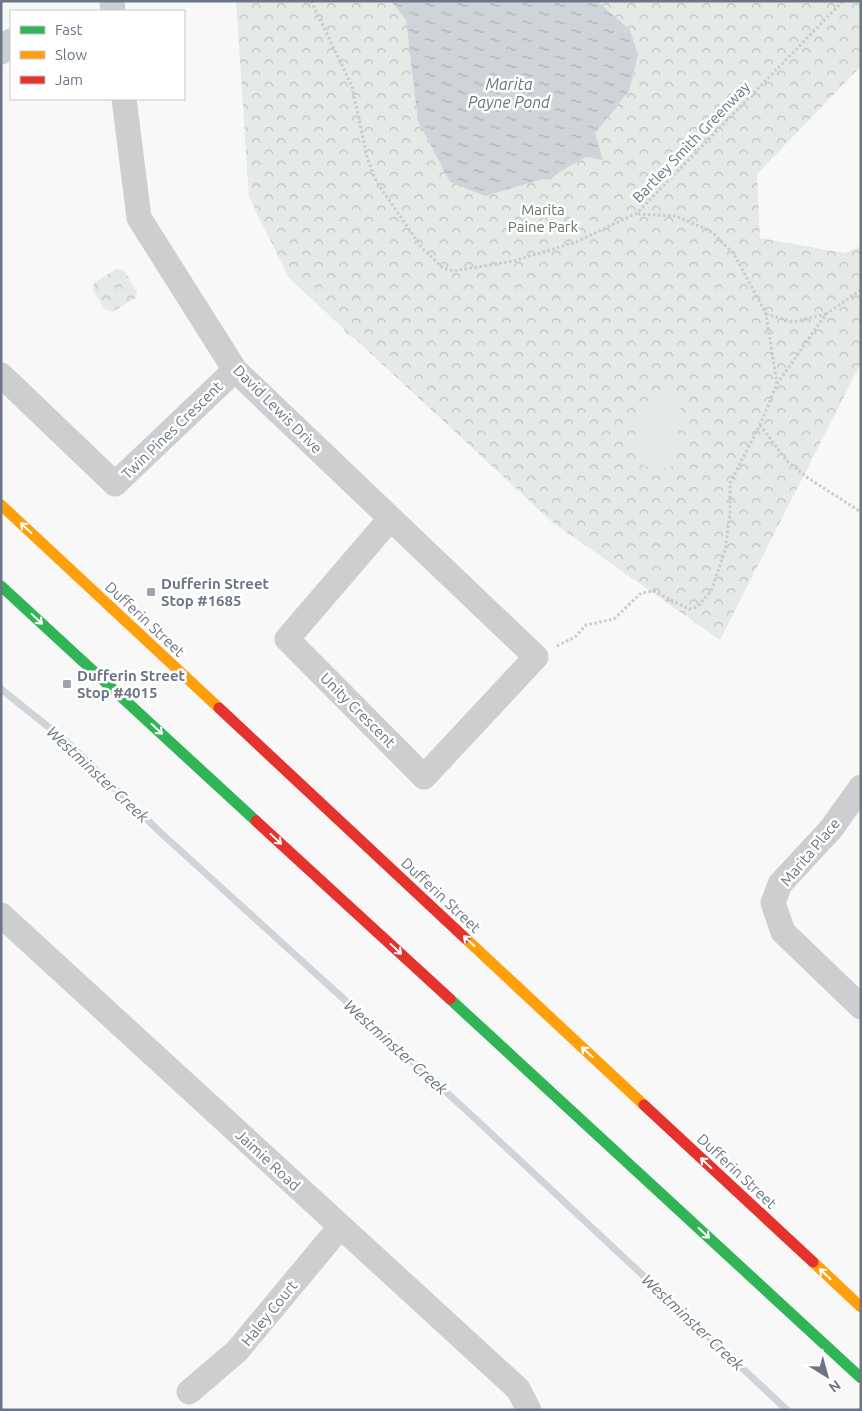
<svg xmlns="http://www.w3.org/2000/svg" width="862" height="1411" viewBox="0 0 862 1411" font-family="Ubuntu,sans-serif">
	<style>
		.forest { fill: url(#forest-crowns) }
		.pitch { fill: #e6eae6 }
		.water { fill: url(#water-ripples) }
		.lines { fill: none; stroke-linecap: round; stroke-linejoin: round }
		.stream { stroke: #cfd4d8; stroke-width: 7 }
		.path { stroke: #cacbcc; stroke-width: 3; stroke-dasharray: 2.5 2.5; stroke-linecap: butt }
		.street { stroke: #cdcecf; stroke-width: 25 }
		.fast { stroke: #30b455; stroke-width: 11 }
		.slow { stroke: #ff9f0a; stroke-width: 11 }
		.jam { stroke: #e5322d; stroke-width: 11 }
		.oneway { stroke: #fff }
		.poi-dot { fill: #9ca3ae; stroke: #fff; stroke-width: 2 }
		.labels { text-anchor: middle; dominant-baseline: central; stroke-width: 5; stroke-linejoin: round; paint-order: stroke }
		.street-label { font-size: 15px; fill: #6b7586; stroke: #fff }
		.park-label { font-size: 15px; fill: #667865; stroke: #fff }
		.poi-label { font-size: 15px; font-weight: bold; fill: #6b7586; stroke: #fff; text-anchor: start }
		.water-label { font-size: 16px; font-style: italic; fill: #677581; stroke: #fff }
	</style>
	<defs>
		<pattern id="forest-crowns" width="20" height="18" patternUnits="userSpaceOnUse" patternTransform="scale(1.25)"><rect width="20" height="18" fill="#e6eae6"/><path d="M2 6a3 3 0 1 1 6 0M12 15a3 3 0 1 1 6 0" fill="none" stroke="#bec2c0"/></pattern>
		<pattern id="water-ripples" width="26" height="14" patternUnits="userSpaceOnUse" patternTransform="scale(1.25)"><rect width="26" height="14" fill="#cfd4d8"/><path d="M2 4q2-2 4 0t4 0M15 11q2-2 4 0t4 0" fill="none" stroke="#acb1b5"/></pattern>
	</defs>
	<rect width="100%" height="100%" fill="#f8f8f8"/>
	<path class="forest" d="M236,1H861V66L757,174L760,238L844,253L861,246V363L720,640L552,522L354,338L349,336L342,327L289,278L249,197Z
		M116,269L124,270L137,292L136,298L112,312L104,309L93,290L94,283Z"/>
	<path class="pitch" d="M653,396C665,396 677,392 681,406L675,458L673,465C659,472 639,469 634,453L642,405Z"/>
	<path class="water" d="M391,1H597L630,30L638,55L629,91L595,133L603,160L586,157C578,162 555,173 552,179L547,180L543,179L485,196L450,182L418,121L406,20Z"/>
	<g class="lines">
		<path class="stream" d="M1,689L66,741L161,833L467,1111L787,1410"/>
		<path class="path" d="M311,1L352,86L367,157L376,181L422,248L443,268L454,271L514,261L576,242L637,213L843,1
			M638,214L676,216L712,232L734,254L766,314L777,384
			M766,314L794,322L826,314
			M760,425L787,461L808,478L861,512
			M557,646L575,637L586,625L614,619L641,593L654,591L689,609L697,607L711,591L725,551L730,513V483L760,425L777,384L826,314L861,290"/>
		<path class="street" d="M112,1L113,11
			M1,52L11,41
			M124,99L139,218L235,370L536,657L424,777L287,639L390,519
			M1,375L115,484L235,370
			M861,787L831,829L780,884L773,903L783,932L861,1007
			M1,915L518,1389L529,1410
			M189,1392L237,1351L340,1227"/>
		<path class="fast" d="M1,586L256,821
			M450,999L861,1378"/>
		<path class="slow" d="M1,505L219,708
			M465,938L644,1105
			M813,1262L861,1307"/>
		<path class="jam" d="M219,708L465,938
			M256,821L450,999
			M644,1105L813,1262"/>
	</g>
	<defs><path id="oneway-shaft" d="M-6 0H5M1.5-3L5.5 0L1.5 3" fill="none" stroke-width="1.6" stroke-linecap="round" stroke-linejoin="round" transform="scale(1.25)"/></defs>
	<g class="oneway">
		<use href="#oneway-shaft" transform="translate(26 528) rotate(-137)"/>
		<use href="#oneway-shaft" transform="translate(37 619) rotate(43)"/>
		<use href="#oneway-shaft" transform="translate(157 729) rotate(43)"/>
		<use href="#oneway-shaft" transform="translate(276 839) rotate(43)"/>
		<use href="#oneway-shaft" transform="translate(469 941) rotate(-137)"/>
		<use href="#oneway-shaft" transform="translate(396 949) rotate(43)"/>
		<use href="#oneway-shaft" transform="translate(587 1052) rotate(-137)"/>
		<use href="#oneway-shaft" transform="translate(706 1163) rotate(-137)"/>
		<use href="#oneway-shaft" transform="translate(704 1233) rotate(43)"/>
		<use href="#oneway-shaft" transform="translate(825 1274) rotate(-137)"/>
	</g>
	<g class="poi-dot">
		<rect x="146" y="587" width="10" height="10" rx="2.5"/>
		<rect x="62" y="679" width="10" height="10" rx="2.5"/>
	</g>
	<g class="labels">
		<g class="street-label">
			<text transform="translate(691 142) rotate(-46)">Bartley Smith Greenway</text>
			<text transform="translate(278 409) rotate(45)">David Lewis Drive</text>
			<text transform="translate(172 430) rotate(-44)">Twin Pines Crescent</text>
			<text transform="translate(145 619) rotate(43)">Dufferin Street</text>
			<text transform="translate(358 710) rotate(45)">Unity Crescent</text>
			<text transform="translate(810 852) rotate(-50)">Marita Place</text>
			<text transform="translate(441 895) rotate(43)">Dufferin Street</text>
			<text transform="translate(268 1160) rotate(43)">Jaimie Road</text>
			<text transform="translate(737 1171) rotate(43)">Dufferin Street</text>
			<text transform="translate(269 1313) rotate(-51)">Haley Court</text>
		</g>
		<g class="park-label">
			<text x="543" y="209">Marita<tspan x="543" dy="17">Paine Park</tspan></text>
		</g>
		<g class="poi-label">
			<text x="161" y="583">Dufferin Street<tspan x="161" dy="17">Stop #1685</tspan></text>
			<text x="77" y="675">Dufferin Street<tspan x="77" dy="17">Stop #4015</tspan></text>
		</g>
		<g class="water-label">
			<text x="509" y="84">Marita<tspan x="509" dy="18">Payne Pond</tspan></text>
			<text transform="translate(98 774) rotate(43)">Westminster Creek</text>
			<text transform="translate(396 1047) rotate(42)">Westminster Creek</text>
			<text transform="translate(693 1322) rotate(43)">Westminster Creek</text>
		</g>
	</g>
	<rect width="862" height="1411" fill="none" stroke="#6b7586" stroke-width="5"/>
	<rect x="10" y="10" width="175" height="90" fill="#ffffff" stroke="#c4c8cf"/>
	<rect x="20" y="26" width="25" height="8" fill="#30b455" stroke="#c4c8cf"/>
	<text x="55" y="35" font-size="15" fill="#6b7586">Fast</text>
	<rect x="20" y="51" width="25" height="8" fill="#ff9f0a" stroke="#c4c8cf"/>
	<text x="55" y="60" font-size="15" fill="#6b7586">Slow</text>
	<rect x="20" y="76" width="25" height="8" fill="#e5322d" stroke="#c4c8cf"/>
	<text x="55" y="85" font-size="15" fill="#6b7586">Jam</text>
	<g transform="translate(827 1376) rotate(143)" stroke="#ffffff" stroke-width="4" paint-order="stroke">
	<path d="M0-4L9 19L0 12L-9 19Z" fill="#6b7586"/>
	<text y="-8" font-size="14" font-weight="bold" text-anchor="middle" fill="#6b7586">N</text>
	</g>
</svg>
